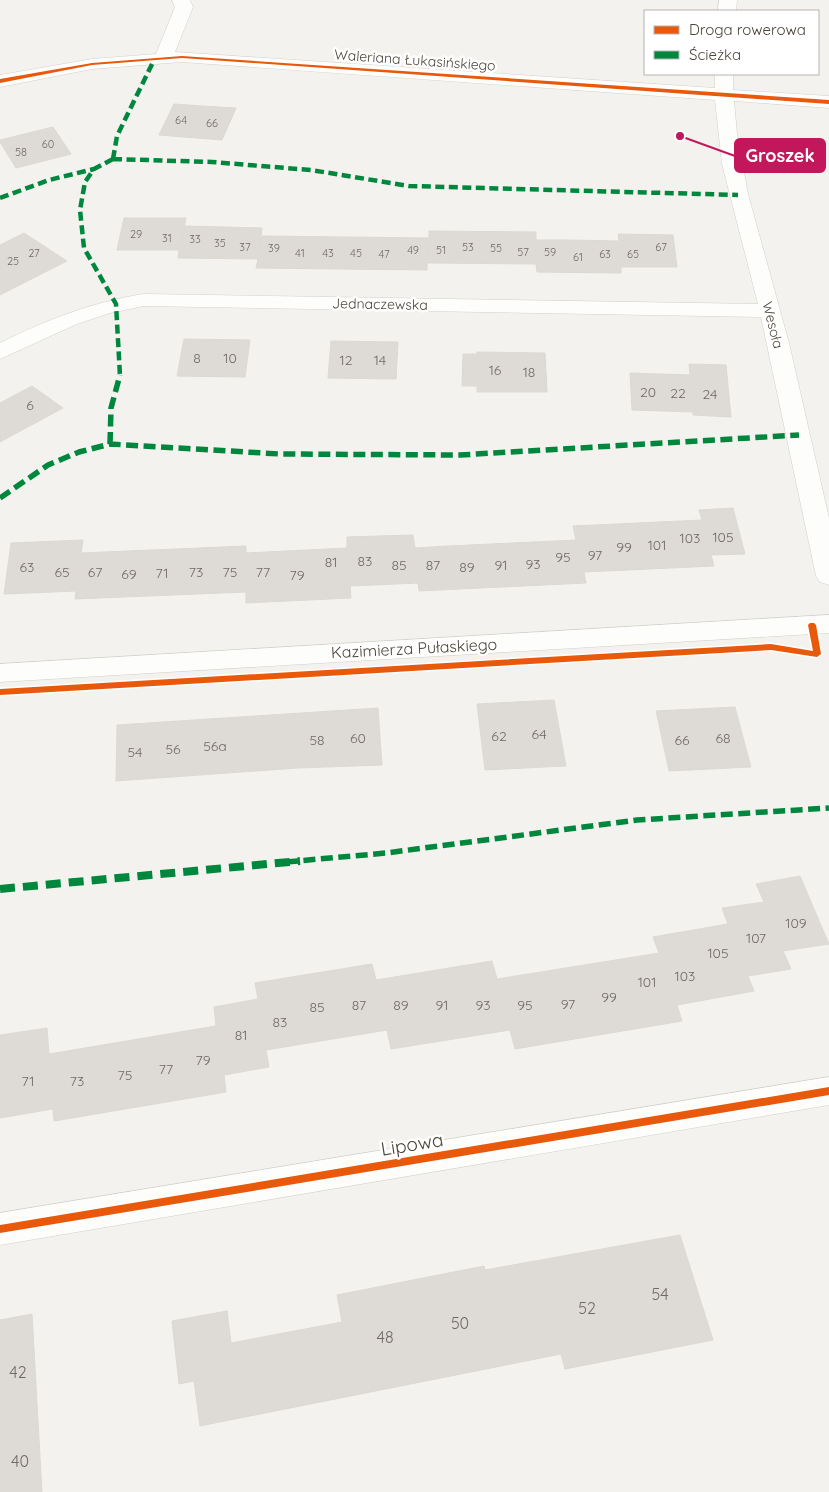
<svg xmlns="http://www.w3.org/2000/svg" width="829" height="1492" viewBox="0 0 829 1492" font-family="Quicksand,sans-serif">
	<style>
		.building { fill: #dedbd6; stroke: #dcd9d4 }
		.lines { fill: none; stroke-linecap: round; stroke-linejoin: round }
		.minor-casing { stroke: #d2d0cb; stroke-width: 1 }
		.minor { fill: #fdfdfc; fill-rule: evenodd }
		.quiet-far2 { stroke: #00873e; stroke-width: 4.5; stroke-dasharray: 9 4.5; stroke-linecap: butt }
		.quiet-far1 { stroke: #00873e; stroke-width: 5.5; stroke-dasharray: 12 5.5; stroke-linecap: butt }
		.quiet { stroke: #00873e; stroke-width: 8; stroke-dasharray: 15 8; stroke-linecap: butt }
		.cycleway-casing { stroke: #fff; stroke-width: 3 }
		.cycleway { fill: #e8590c; fill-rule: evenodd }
		.labels { text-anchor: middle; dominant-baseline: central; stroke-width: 5; stroke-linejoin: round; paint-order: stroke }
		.far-number-label { font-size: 11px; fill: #706a61 }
		.far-street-label { font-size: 14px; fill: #4b4439; stroke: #fff }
		.number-label { font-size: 14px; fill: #706a61 }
		.street-label { font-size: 16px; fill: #4b4439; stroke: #fff }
		.near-number-label { font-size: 16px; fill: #706a61 }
		.near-street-label { font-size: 19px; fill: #4b4439; stroke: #fff }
		.leader { fill: none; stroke: #c2185b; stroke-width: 2 }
		.callout-dot { fill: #c2185b; stroke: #fff; stroke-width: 2 }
		.callout { fill: #c2185b; stroke: #c2185b; stroke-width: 2 }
		.callout-label { font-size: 18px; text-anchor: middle; font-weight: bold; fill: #fff }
	</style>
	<rect width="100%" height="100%" fill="#f4f2ee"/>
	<path class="building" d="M174,104L202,106L236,108L222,140L159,135Z
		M53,127L71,154L16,168L0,142V140Z
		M124,218H186L182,237L185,226L262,228L259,251L262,236L428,238L427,270L256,268L258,259L178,258L179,250H117Z
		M429,231L536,232V240H567L619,241L618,234L673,235L677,267H621V273L537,272L536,264L428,263Z
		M24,233L67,261L0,295V245Z
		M184,339L250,340L245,377L177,376Z
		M331,341L398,342L396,379L328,378Z
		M477,352L545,353L547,392H477V386H462L463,354H477Z
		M689,364L726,365L731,417L693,415V412L632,410L630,373L690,375Z
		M32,386L63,408L0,442V403Z
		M733,508L745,554L711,555L714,566L584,572L586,583L419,591L418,583L350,586L351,598L246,603V592L75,599L76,591L4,594L11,543L83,540L81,553L246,546V553L347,548V537L413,535L415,548L448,546L576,540L573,526L702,520L699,510Z
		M554,700L566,766L485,770L477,704Z
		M735,707L751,767L669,771L656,711Z
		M378,708L382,765L298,768L116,781L117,725Z
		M800,876L829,944L783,951L791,969L748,976L754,991L677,1005L682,1021L515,1049L510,1030L391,1049L387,1030L266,1050L269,1067L224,1075L226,1092L54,1121L53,1109L0,1118V1035L47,1028L49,1054L216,1026L214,1007L258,999L255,983L372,964L376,980L492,961L497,979L659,953L653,937L728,924L722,908L764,902L756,884Z
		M680,1235L713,1340L565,1369L561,1354L200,1426L194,1381L179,1384L172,1321L227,1311L231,1343L342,1322L337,1295L484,1266L485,1270Z
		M32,1314L42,1492H0V1320Z"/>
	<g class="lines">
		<defs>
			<path id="minor" d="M172,0H190L193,7L175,52L715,88V74H733V90L829,96V108L734,101L737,134L748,194L789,343L829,518V585L820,582L816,576L761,317L144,306L110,313L77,324L0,359V343C47,320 92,302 144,294L758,304L722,164L715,100L182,62L92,69L0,87V75L92,59L156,54L175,7Z
				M719,0H737L736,11H718Z
				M829,615V633L0,682V664Z
				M829,1077V1105L0,1245V1213Z"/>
		</defs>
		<use href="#minor" class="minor-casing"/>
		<use href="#minor" class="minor"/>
		<path class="quiet-far2" d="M113,159L212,162L311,170L409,186L738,195
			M113,159L117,136L155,58
			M113,159L94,169L85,182L80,210L84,248L116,304L120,376
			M0,198L49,180L94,169"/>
		<path class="quiet-far1" d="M110,444L111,408L120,375
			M0,498L48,465L79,452L110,444L280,454L460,455L799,435
			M286,862L386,853L637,820L829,808"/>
		<path class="quiet" d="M0,889L300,861"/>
		<defs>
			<path id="cycleway" d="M182,56L829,100V104L182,58L92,65L0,83V79L92,63Z
				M810,623H814L816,625L821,654L817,657L771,650L0,695V689L771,644L813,651L808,625Z
				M829,1087V1095L0,1233V1225Z"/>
		</defs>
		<use href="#cycleway" class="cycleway-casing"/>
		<use href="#cycleway" class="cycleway"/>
	</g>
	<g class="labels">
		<g class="far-number-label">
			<text x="181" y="120">64</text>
			<text x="212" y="123">66</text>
			<text x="48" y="144">60</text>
			<text x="21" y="152">58</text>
			<text x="136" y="234">29</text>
			<text x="167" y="238">31</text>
			<text x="195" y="239">33</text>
			<text x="220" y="243">35</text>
			<text x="245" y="247">37</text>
			<text x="468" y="247">53</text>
			<text x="661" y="247">67</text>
			<text x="274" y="248">39</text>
			<text x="496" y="248">55</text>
			<text x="413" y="250">49</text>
			<text x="441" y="250">51</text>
			<text x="523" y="252">57</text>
			<text x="550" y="252">59</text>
			<text x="34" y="253">27</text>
			<text x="300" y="253">41</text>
			<text x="328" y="253">43</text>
			<text x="356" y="253">45</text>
			<text x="384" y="254">47</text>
			<text x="605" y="254">63</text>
			<text x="633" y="254">65</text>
			<text x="578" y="257">61</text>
			<text x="13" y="261">25</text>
		</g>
		<g class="far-street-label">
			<text transform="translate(415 60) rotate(4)">Waleriana Łukasińskiego</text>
			<text transform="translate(380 304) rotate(1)">Jednaczewska</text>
			<text transform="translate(773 325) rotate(76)">Wesoła</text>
		</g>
		<g class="number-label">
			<text x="197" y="358">8</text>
			<text x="230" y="358">10</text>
			<text x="346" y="360">12</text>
			<text x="380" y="360">14</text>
			<text x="495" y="370">16</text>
			<text x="529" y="372">18</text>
			<text x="648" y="392">20</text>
			<text x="678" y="393">22</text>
			<text x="710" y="394">24</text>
			<text x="30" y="405">6</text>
			<text x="723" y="537">105</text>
			<text x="690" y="538">103</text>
			<text x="657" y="545">101</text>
			<text x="624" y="547">99</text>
			<text x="595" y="555">97</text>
			<text x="563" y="557">95</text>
			<text x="365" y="561">83</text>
			<text x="331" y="562">81</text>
			<text x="533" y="564">93</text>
			<text x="399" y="565">85</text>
			<text x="433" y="565">87</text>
			<text x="501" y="565">91</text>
			<text x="27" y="567">63</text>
			<text x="467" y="567">89</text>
			<text x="62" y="572">65</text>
			<text x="95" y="572">67</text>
			<text x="196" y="572">73</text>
			<text x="230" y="572">75</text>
			<text x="263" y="572">77</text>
			<text x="162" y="573">71</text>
			<text x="129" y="574">69</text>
			<text x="297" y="575">79</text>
			<text x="539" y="734">64</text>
			<text x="499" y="736">62</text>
			<text x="358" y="738">60</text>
			<text x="723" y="738">68</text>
			<text x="317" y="740">58</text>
			<text x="682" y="740">66</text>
			<text x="215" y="746">56a</text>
			<text x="173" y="749">56</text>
			<text x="135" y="752">54</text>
			<text x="796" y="923">109</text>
			<text x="756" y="938">107</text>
			<text x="718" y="953">105</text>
			<text x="685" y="976">103</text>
			<text x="647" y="982">101</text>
			<text x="609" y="997">99</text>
			<text x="568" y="1004">97</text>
			<text x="359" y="1005">87</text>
			<text x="401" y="1005">89</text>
			<text x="442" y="1005">91</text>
			<text x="483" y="1005">93</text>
			<text x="525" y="1005">95</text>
			<text x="317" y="1007">85</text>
			<text x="280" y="1022">83</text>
			<text x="241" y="1035">81</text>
			<text x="203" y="1060">79</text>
			<text x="166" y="1069">77</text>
			<text x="125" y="1075">75</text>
			<text x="28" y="1081">71</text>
			<text x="77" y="1081">73</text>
		</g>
		<g class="street-label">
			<text transform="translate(414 648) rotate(-3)">Kazimierza Pułaskiego</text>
		</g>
		<g class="near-number-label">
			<text x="660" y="1294">54</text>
			<text x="587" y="1308">52</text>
			<text x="460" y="1323">50</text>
			<text x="385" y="1337">48</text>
			<text x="18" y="1372">42</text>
			<text x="20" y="1461">40</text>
		</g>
		<g class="near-street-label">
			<text transform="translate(412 1144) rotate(-9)">Lipowa</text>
		</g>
	</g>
	<path class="leader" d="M680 136L735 156"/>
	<circle class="callout-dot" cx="680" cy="136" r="5"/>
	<rect class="callout" x="735" y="139" width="90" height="33" rx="5"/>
	<g class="callout-label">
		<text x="780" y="162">Groszek</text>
	</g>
	<rect x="644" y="10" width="175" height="65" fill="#ffffff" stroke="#b7b4b0"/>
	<rect x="654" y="26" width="25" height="8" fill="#e8590c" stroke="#b7b4b0"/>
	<text x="689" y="35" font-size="15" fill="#4b4439">Droga rowerowa</text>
	<rect x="654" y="51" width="25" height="8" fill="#00873e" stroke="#b7b4b0"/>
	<text x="689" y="60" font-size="15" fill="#4b4439">Ścieżka</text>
</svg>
